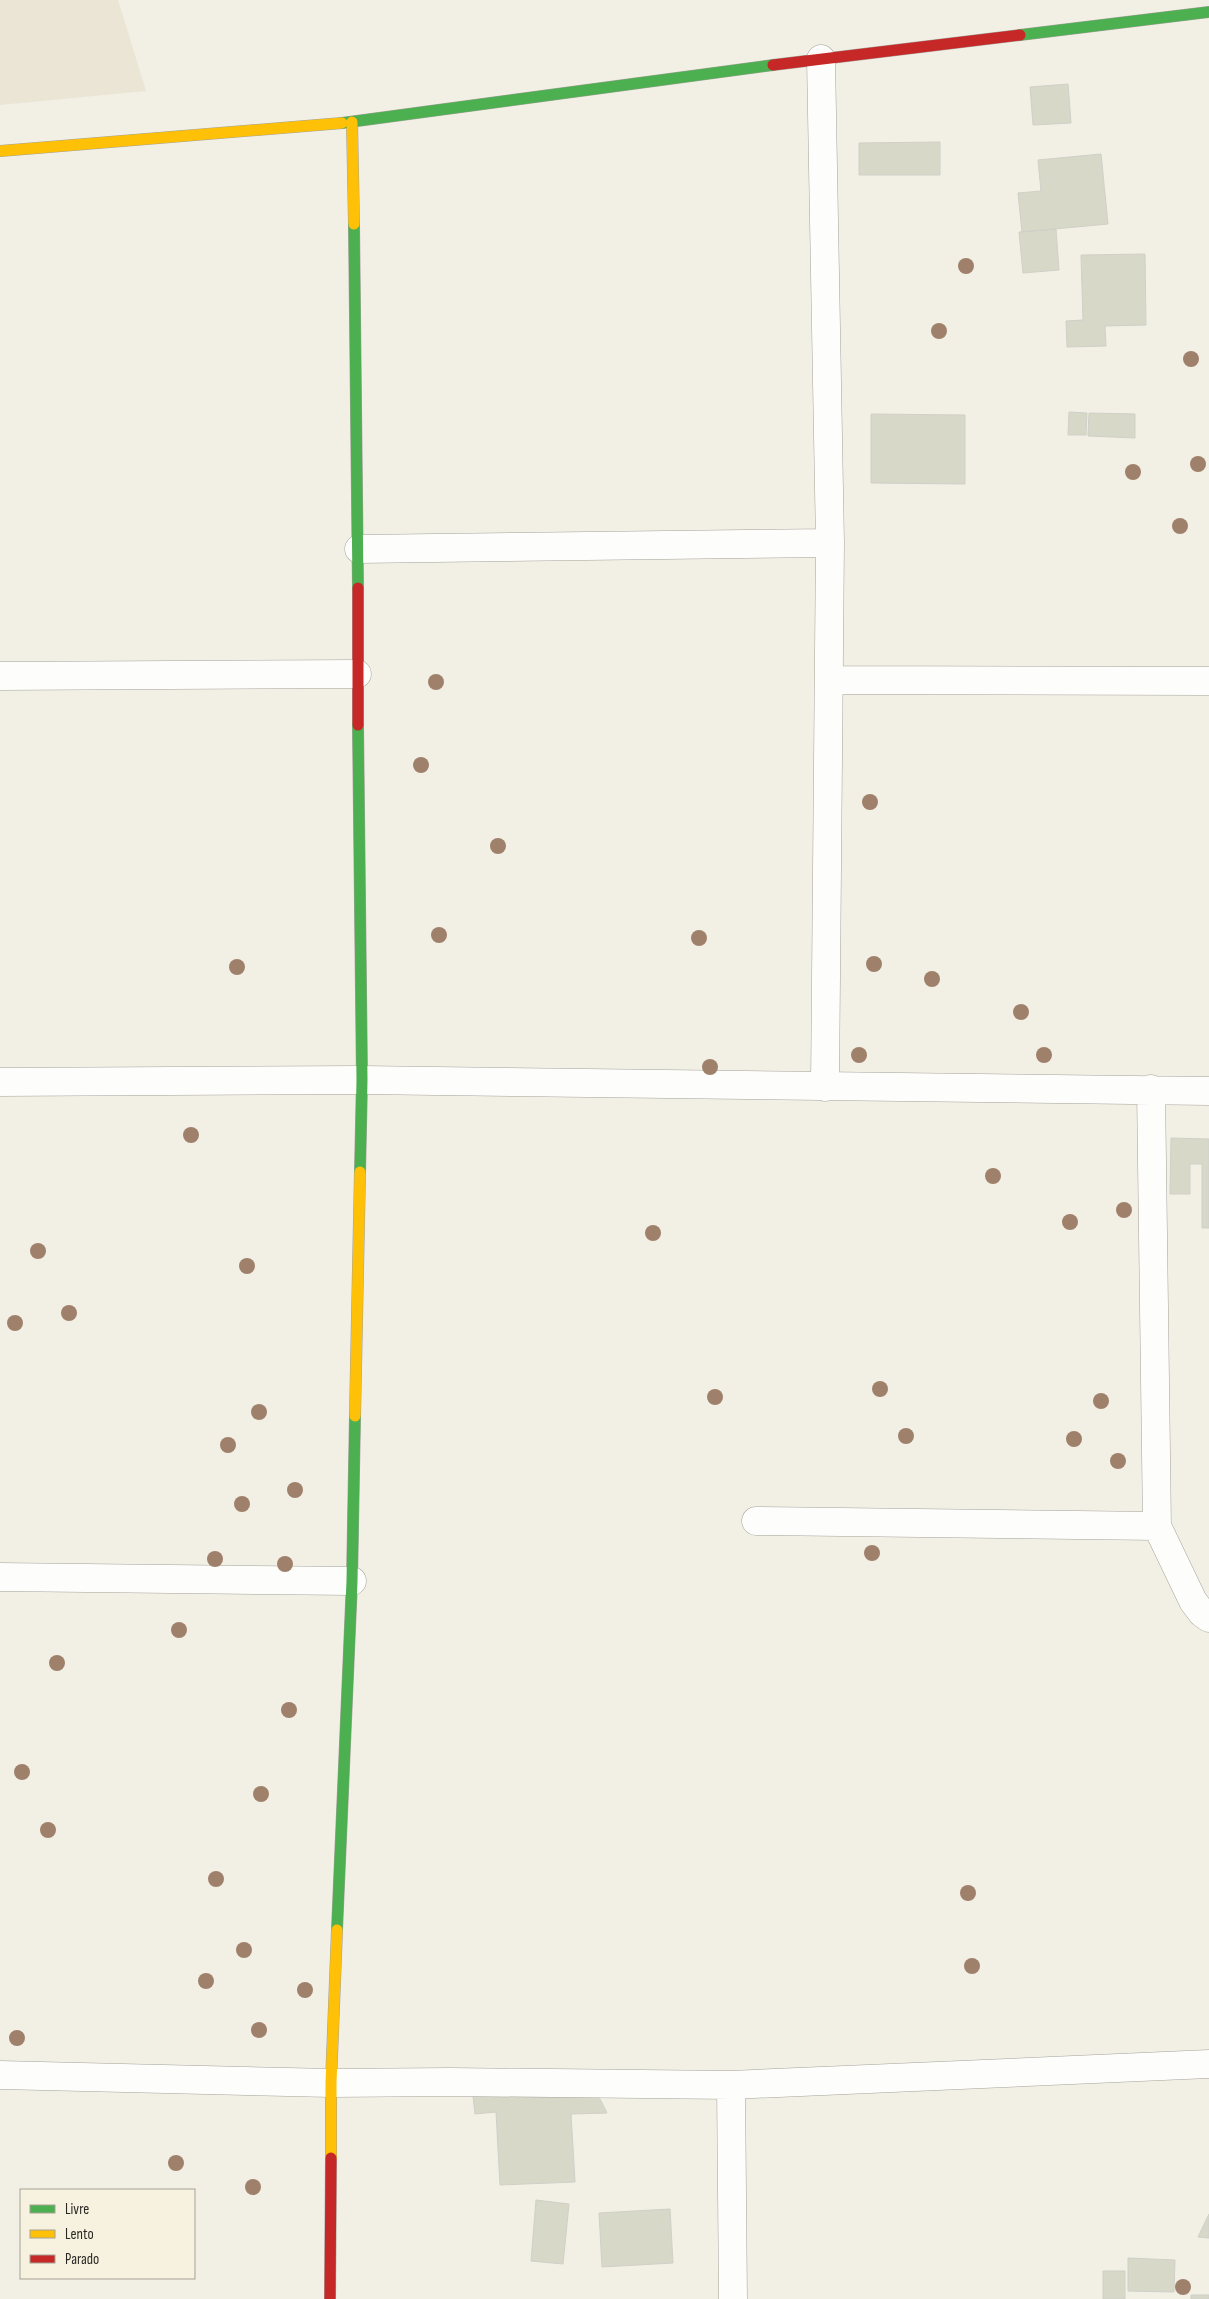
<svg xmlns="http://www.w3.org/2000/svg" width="1209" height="2299" viewBox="0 0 1209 2299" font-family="'Sofia Sans Condensed',sans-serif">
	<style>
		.built { fill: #eae5d4 }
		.building { fill: #d7d8c8; stroke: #d0d0c8 }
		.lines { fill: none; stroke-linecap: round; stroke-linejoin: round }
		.street-casing { stroke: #a5a39b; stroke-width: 29 }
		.fast-casing { stroke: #a5a39b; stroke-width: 12 }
		.slow-casing { stroke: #a5a39b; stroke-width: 12 }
		.jam-casing { stroke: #a5a39b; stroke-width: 12 }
		.street { stroke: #fdfdfb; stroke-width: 28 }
		.fast { stroke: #4caf50; stroke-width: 11 }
		.slow { stroke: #ffc107; stroke-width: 11 }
		.jam { stroke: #c62828; stroke-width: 11 }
		.tree { fill: #9f816b }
	</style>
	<rect width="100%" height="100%" fill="#f2efe5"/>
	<path class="built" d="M0,0H118L146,91L0,105Z"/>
	<path class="building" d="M1068,84L1071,123L1033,125L1030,87Z
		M940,142V175H859V143Z
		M1101,154L1108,224L1022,232L1018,193L1041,191L1038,160Z
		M1056,229L1059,270L1023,273L1019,232Z
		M1145,254L1146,325L1105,326L1106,346L1067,347L1066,321L1083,320L1081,255Z
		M1069,412L1087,413L1086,435H1068Z
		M1089,413L1135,414V438L1088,436Z
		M871,414L965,415V484L871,483Z
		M1171,1138L1209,1139V1228H1202V1164H1190V1194H1170Z
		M596,2091L607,2113L571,2114L575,2182L500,2185L496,2112L475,2114L473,2096Z
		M536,2200L569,2204L563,2264L531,2261Z
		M670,2209L673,2263L602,2267L599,2213Z
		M1209,2214V2238L1198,2237Z
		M1128,2258L1175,2260L1174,2292L1128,2291Z
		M1103,2271H1125V2299H1103Z
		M1191,2295H1209V2299H1191Z"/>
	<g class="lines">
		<defs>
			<path id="street" d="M821,59L830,543L825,1087
				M359,549L830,543
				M0,676L357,674
				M830,680L1209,681
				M0,1082L362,1080L1209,1091
				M1151,1089L1157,1526L1193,1601L1202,1613L1209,1618
				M756,1521L1157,1526
				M0,1577L352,1581
				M0,2075L331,2083L450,2082L731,2085L1209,2064
				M731,2085L733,2299"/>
			<path id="fast" d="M1020,35L1209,12
				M342,123L773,65
				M354,224L358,588
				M358,725L362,1080L360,1172
				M337,1930L352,1581L355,1416"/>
			<path id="slow" d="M352,122L354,224
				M0,151L342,123
				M355,1416L360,1172
				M331,2158V2083L337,1930"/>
			<path id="jam" d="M773,65L1020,35
				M358,725V588
				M330,2299L331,2158"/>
		</defs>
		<use href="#street" class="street-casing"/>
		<use href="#fast" class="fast-casing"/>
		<use href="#slow" class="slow-casing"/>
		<use href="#jam" class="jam-casing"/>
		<use href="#street" class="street"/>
		<use href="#fast" class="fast"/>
		<use href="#slow" class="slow"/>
		<use href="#jam" class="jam"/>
	</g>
	<g class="tree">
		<circle cx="966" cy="266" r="8"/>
		<circle cx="939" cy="331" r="8"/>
		<circle cx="1191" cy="359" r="8"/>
		<circle cx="1198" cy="464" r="8"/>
		<circle cx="1133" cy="472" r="8"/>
		<circle cx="1180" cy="526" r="8"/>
		<circle cx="436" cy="682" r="8"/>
		<circle cx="421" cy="765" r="8"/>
		<circle cx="870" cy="802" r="8"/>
		<circle cx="498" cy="846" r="8"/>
		<circle cx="439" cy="935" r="8"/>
		<circle cx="699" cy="938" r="8"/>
		<circle cx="874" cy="964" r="8"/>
		<circle cx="237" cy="967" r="8"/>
		<circle cx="932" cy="979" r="8"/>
		<circle cx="1021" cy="1012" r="8"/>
		<circle cx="859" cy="1055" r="8"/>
		<circle cx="1044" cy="1055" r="8"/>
		<circle cx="710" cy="1067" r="8"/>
		<circle cx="191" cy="1135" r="8"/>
		<circle cx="993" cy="1176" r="8"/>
		<circle cx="1124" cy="1210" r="8"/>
		<circle cx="1070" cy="1222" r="8"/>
		<circle cx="653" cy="1233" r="8"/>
		<circle cx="38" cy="1251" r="8"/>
		<circle cx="247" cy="1266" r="8"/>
		<circle cx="69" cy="1313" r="8"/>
		<circle cx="15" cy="1323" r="8"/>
		<circle cx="880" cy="1389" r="8"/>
		<circle cx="715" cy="1397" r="8"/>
		<circle cx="1101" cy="1401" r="8"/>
		<circle cx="259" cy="1412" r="8"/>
		<circle cx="906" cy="1436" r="8"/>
		<circle cx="1074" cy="1439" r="8"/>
		<circle cx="228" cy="1445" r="8"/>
		<circle cx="1118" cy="1461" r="8"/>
		<circle cx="295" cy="1490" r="8"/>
		<circle cx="242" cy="1504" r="8"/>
		<circle cx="872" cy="1553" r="8"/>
		<circle cx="215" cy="1559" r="8"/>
		<circle cx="285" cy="1564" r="8"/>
		<circle cx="179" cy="1630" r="8"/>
		<circle cx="57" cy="1663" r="8"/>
		<circle cx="289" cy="1710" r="8"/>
		<circle cx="22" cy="1772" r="8"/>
		<circle cx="261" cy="1794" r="8"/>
		<circle cx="48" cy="1830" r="8"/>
		<circle cx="216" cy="1879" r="8"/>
		<circle cx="968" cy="1893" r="8"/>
		<circle cx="244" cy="1950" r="8"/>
		<circle cx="972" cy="1966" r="8"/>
		<circle cx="206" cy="1981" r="8"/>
		<circle cx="305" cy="1990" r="8"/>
		<circle cx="259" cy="2030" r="8"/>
		<circle cx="17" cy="2038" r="8"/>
		<circle cx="176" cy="2163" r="8"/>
		<circle cx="253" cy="2187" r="8"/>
		<circle cx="1183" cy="2287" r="8"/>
	</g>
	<rect x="20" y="2189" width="175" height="90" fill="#f7f2e0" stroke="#a5a194"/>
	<rect x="30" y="2205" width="25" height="8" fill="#4caf50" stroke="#a5a194"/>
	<text x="65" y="2214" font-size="15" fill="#2a2822">Livre</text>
	<rect x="30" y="2230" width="25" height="8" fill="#ffc107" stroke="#a5a194"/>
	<text x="65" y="2239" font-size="15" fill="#2a2822">Lento</text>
	<rect x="30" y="2255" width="25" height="8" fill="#c62828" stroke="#a5a194"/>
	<text x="65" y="2264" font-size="15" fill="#2a2822">Parado</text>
</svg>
